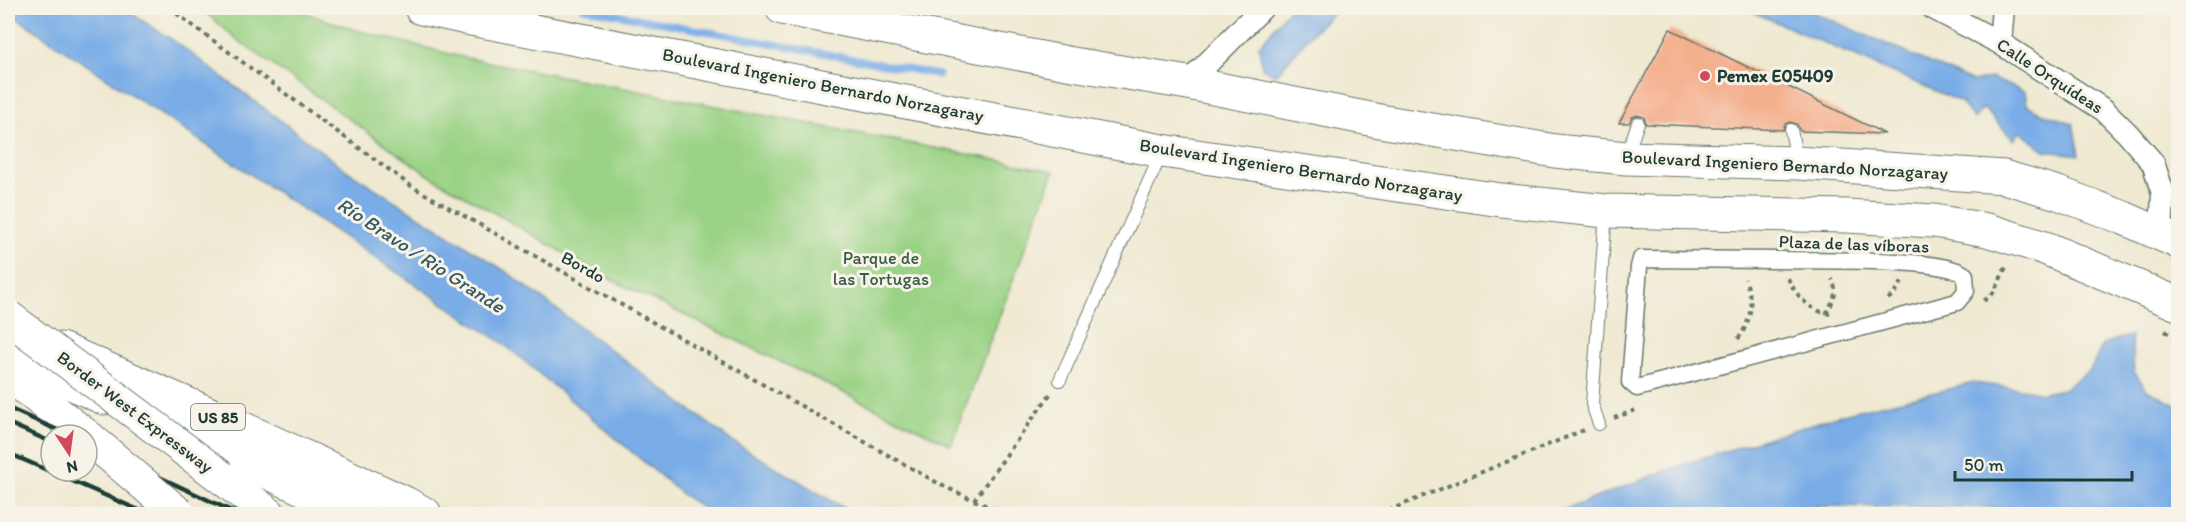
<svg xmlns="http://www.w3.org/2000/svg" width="2186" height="522" viewBox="0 0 2186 522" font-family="Itim,sans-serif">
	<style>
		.green { fill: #9bd386; stroke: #5d885d; stroke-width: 1.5 }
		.water { fill: #7aade7; stroke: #4c758e; stroke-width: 1.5 }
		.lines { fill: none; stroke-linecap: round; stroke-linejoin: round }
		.stream { stroke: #7aade7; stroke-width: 7 }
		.building { fill: #f4af8d }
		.service-casing { stroke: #68796b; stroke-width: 14 }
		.pedestrian-casing { stroke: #68796b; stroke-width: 19 }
		.minor-casing { stroke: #68796b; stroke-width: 25 }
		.primary-casing { stroke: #68796b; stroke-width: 35 }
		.trunk-casing { stroke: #68796b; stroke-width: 35 }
		.motorway-casing { stroke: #68796b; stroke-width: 35 }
		.path { stroke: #68796b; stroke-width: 4; stroke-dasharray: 4.5 4.5; stroke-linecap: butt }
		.service { stroke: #fff; stroke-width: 12 }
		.pedestrian { stroke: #fff; stroke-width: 16 }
		.minor { stroke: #fff; stroke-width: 22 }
		.primary { stroke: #fff; stroke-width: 33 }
		.trunk { stroke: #fff; stroke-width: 33 }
		.motorway { stroke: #fff; stroke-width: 33 }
		.rail { stroke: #1f3d34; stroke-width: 4.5 }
		.motorway-bridge-casing { stroke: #68796b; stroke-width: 35; stroke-linecap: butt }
		.motorway-bridge { stroke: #fff; stroke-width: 33 }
		.poi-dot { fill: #d1495b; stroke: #f7f3e8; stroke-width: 2 }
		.labels { text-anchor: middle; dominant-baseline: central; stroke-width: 6; stroke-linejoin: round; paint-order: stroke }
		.shield { fill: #f7f3e8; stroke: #60746a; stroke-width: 1.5 }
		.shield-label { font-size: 16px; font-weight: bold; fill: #1f3d34 }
		.poi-label { font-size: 18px; font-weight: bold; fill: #1f3d34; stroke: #f7f3e8; text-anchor: start }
		.street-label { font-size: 18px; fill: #1f3d34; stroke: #f7f3e8 }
		.park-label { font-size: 18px; fill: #385b44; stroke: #f7f3e8 }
		.water-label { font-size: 20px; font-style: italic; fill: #365961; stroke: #f7f3e8 }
	</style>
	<rect width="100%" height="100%" fill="#f7f3e8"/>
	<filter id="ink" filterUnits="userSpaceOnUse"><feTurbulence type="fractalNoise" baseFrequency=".0167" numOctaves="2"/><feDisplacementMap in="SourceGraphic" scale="12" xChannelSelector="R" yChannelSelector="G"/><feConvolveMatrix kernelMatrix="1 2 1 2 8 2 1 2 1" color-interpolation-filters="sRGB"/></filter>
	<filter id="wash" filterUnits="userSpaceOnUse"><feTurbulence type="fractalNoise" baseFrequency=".008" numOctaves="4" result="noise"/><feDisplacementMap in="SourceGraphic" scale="24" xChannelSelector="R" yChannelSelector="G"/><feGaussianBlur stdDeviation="1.35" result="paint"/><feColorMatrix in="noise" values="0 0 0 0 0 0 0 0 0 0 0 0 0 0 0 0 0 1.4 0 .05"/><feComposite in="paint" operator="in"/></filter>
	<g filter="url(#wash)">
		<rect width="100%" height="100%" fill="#efe9d1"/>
		<path class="green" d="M200,8H291L359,31L462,57L1054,171L951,445L602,275L427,174L239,41Z"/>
		<path class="water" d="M8,8H123L173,40L349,172L507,272L733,442L854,514H711L683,495L504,344L8,12Z
			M1290,8H1339L1310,35L1276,75L1262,68L1259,46Z
			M1743,8H1804L1973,82L1991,78L2025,92L2027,105L2041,113L2073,123L2079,155L2046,151L2019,131L2014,140L1983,108L1974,119L1961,102Z
			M2131,336L2134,372L2147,390L2178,406V514H2057L2029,508L1810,506L1768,514H1554L1678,466L1847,413L1974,383L2028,390L2042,393L2064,389L2090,370L2103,345L2117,339Z"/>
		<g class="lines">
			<path class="stream" d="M583,8L939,75"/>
		</g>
		<g id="blocks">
			<path class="building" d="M1670,29L1885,134L1800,131L1797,124L1790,122L1785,124L1783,130L1646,124L1644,117L1637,115L1632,117L1629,123H1619Z"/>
		</g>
	</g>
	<g filter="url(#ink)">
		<use href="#blocks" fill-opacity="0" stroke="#68796b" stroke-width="1.5"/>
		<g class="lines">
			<defs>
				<path id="service" d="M1791,130L1797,161
					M1626,157L1638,123
					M1060,380L1162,152
					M1599,424L1592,404L1606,212"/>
				<path id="pedestrian" d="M1641,259C1689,259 1736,260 1784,260C1817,261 1944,257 1965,275L1966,291L1957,302L1637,388L1630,382L1639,267Z"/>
				<path id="minor" d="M1933,8L2000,43L2104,110L2128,134L2153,163L2163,193L2161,233
					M2000,43L2003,8
					M1188,83L1262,8"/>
				<path id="primary" d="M61,349L233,424L405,503L425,514
					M8,354L104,398
					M162,424L359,514"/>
				<path id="trunk" d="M421,8L466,18L1162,151L1501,200L1606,211L1847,216L1934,221L1987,230L2045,248L2178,304
					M782,8L1067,63L1188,83L1380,121L1555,151L1626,158L1797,163L2004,177L2058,193L2124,218L2178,242"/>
				<path id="motorway" d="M8,374L85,435
					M221,477L269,514"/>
			</defs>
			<use href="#service" class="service-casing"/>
			<use href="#pedestrian" class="pedestrian-casing"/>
			<use href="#minor" class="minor-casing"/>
			<use href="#primary" class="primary-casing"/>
			<use href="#trunk" class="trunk-casing"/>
			<use href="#motorway" class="motorway-casing"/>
			<path class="path" d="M169,8L411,186L943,486L1005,514
				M1788,278C1795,295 1811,312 1830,314
				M1888,299L1894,294L1902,282
				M1984,301L1994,292L2007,265
				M1826,314C1833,301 1839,293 1832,279
				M2165,331L2178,339
				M1738,339C1752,320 1754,302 1745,279
				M1614,418L1638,409
				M974,500L1051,393
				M1380,514L1584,430"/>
			<use href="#service" class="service"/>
			<use href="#pedestrian" class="pedestrian"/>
			<use href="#minor" class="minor"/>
			<use href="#primary" class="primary"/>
			<use href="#trunk" class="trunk"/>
			<use href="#motorway" class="motorway"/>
			<path class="rail" d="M8,408L69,435
				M8,423L51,442
				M87,443L238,514
				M8,453L148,514
				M87,459L203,514
				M8,512L12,514"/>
			<defs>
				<path id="motorway-bridge" d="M8,317L221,477
					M87,436L179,514"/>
			</defs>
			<use href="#motorway-bridge" class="motorway-bridge-casing"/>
			<use href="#motorway-bridge" class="motorway-bridge"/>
		</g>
	</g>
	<circle class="poi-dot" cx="1705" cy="76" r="6"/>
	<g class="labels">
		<rect class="shield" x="191" y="404" width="54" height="26" rx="4.5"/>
		<g class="shield-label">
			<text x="218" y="417">US 85</text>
		</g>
		<g class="poi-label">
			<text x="1717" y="76">Pemex E05409</text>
		</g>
		<g class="street-label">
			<text transform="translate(2050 76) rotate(33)">Calle Orquídeas</text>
			<text transform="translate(823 85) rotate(11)">Boulevard Ingeniero Bernardo Norzagaray</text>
			<text transform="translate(1785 165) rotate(3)">Boulevard Ingeniero Bernardo Norzagaray</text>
			<text transform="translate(1301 170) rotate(9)">Boulevard Ingeniero Bernardo Norzagaray</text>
			<text transform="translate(1854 244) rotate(2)">Plaza de las víboras</text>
			<text transform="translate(583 267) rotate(29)">Bordo</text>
			<text transform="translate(135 412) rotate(37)">Border West Expressway</text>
		</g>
		<g class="park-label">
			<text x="881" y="258">Parque de<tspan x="881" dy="21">las Tortugas</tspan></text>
		</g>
		<g class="water-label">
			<text transform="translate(421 255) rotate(33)">Río Bravo / Rio Grande</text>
		</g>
	</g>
	<rect width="2186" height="522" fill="none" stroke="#f7f3e8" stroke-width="30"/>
	<g transform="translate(69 453) rotate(167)"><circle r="28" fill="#f7f3e8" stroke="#a1aaa0" stroke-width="1.5"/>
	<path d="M0-4.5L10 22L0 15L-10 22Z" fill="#d1495b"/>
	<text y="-9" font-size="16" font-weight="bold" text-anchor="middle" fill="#1f3d34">N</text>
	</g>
	<path d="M1955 471v9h177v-9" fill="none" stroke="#1f3d34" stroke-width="3"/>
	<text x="1964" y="471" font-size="18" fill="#1f3d34" stroke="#f7f3e8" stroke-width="4.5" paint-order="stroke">50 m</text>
</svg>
